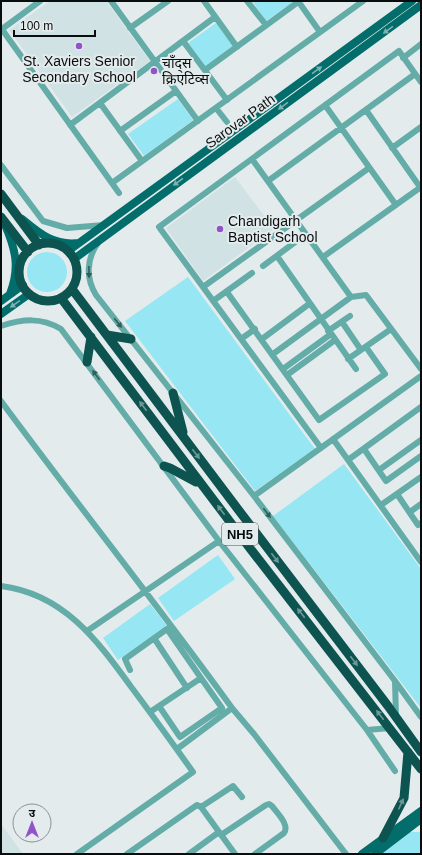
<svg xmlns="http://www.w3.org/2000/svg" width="422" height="855" viewBox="0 0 422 855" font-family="Helvetica,'Noto Sans Devanagari',sans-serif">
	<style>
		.built { fill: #d1e2e4 }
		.green { fill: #97e6f4 }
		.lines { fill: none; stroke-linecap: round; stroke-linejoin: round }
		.minor { stroke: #63aca8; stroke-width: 6 }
		.major { stroke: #026d6a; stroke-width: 8 }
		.highway { stroke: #0d5451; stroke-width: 9 }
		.oneway { fill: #7eb2b2 }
		.oneway2 { fill: #365c5a }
		.oneway3 { fill: #6e9897 }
		.poi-dot { fill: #9153c9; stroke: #e4ebec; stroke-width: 1.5 }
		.labels { text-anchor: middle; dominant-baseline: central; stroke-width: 4; stroke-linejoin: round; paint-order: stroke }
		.shield { fill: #e4ebec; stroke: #4b5050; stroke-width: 1 }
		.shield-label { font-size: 13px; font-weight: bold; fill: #0a0d0d }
		.poi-label { font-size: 14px; fill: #0a0d0d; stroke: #e4ebec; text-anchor: start }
		.street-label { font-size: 14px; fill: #0a0d0d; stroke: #e4ebec }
	</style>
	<rect width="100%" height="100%" fill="#e4ebec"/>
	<path class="built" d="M50,1H106L150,61L72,117L9,30Z
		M235,177L274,229L203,281L166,228Z
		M1,824L23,854H1Z"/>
	<path class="green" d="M252,1H291L292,3L266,21Z
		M216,23L233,46L205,66L188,43Z
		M178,99L193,120L144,156L128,134Z
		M27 272a20 20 0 1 1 40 0a20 20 0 1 1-40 0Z
		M188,277L315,449L255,491L125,321Z
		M344,464L421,569V708L273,516Z
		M218,555L235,579L174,621L158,598Z
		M150,604L167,626L118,660L103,638Z
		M410,832H421V854H379Z"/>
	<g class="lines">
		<path class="minor" d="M111,1L198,121
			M204,1L237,47
			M247,1L266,25
			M298,1L320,32
			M1,28L119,193
			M130,28L168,1
			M2,29L40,1
			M183,41L227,100
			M403,58L421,44
			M205,70L298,2
			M100,103L142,161
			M325,105L396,205
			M216,108L227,122
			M366,110L420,187
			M70,125L215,17
			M120,131L176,91
			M392,148L421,127
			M252,159L351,297
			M1,165L43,221L67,228L104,225
			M268,181L415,74
			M112,183L363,1
			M98,243C86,259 86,279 96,295L254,496L395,681L421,717
			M277,256L356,369
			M323,257L421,187
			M263,266L306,234
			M203,287L369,168
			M227,292L319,420L385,374L366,347
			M213,301L252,273
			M342,322L361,350
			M1,326C23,319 41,317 61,329L219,541L367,730L395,771
			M328,331L350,316
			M241,339L255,329
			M262,339L309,304
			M273,354L351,297L366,295L421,369
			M348,359L391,329
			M283,369L331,334
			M287,375L335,340
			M1,401C77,504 157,604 232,708L177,749
			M333,439L421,562
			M321,448L159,227L399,51L421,82
			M364,449L386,481L421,456
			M348,460L421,407
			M379,470L421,440
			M397,494L418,525L421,523
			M254,496L421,376
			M381,505L421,477
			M410,512L421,504
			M1,586C64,594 97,640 132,688C153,716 173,744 193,772L77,854
			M87,631L219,541
			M154,638L187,688
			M130,670L125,659L167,629L201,678L150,712
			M395,681L396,717
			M159,706L180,737L222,708L201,678
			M232,708L254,734L346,854
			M367,730L390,728
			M201,807L233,786L242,797
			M221,835L266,805L269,804L272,806C277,813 290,825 284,833L255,854
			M127,854L197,805L201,807L235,854
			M189,854L219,832"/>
		<path class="major" d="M22,219C40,234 54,246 79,243
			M5,225C16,250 20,268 10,294
			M68,251L412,1
			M74,259L421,5
			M1,301L23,285
			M1,314L29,294
			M362,854L421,811
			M375,854L421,819"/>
		<path class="highway" d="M1,194L39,245
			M1,217L28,252
			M19 272a29 29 0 1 1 58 0a29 29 0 1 1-58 0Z
			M72,289L237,508L388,706L421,752
			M61,298L249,547L421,769
			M107,335L131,339
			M87,362L91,337
			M173,393L183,432
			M164,466L170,468L196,482H200
			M383,838L404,798L408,752"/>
	</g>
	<defs><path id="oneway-solid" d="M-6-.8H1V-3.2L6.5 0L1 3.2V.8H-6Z"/></defs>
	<g class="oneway">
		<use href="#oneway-solid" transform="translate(388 30) rotate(144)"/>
		<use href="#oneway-solid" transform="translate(317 70) rotate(-36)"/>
		<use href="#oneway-solid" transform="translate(283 106) rotate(144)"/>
		<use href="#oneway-solid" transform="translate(178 182) rotate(144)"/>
		<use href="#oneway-solid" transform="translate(15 304) rotate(145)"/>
	</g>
	<g class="oneway2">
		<use href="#oneway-solid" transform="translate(89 272) rotate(89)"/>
		<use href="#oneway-solid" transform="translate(118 323) rotate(52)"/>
		<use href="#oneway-solid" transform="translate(96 375) rotate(-126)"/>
		<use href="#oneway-solid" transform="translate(267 513) rotate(53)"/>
	</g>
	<g class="oneway3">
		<use href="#oneway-solid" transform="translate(143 406) rotate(-127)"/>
		<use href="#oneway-solid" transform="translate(196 454) rotate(53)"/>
		<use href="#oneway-solid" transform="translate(221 510) rotate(-127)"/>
		<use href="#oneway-solid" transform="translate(275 558) rotate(53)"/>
		<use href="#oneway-solid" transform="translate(301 613) rotate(-128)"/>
		<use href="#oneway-solid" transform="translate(354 661) rotate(53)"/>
		<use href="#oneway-solid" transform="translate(380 715) rotate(-127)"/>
		<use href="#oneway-solid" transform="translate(401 804) rotate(-66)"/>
	</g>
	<g class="poi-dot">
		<circle cx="79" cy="46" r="4"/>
		<circle cx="154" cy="71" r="4"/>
		<circle cx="220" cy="229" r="4"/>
	</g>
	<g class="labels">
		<rect class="shield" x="222" y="523" width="36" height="22" rx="3"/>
		<g class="shield-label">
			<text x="240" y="534">NH5</text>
		</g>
		<g class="poi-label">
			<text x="79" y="61" text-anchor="middle">St. Xaviers Senior<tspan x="79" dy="16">Secondary School</tspan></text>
			<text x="162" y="63">चाँद्स<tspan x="162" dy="16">क्रिएटिव्स</tspan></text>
			<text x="228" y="221">Chandigarh<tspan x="228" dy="16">Baptist School</tspan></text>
		</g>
		<g class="street-label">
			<text transform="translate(240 121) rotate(-36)">Sarovar Path</text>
		</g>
	</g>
	<rect width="422" height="855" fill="none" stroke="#0a0d0d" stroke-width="4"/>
	<g transform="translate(32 823)"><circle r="19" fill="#e4ebec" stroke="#8d9293"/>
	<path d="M0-3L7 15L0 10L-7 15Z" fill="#9153c9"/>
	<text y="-6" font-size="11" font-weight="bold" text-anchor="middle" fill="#0a0d0d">उ</text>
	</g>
	<path d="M14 30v6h81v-6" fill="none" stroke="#0a0d0d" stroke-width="2"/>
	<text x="20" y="30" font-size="12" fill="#0a0d0d" stroke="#e4ebec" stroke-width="3" paint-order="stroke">100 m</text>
</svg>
